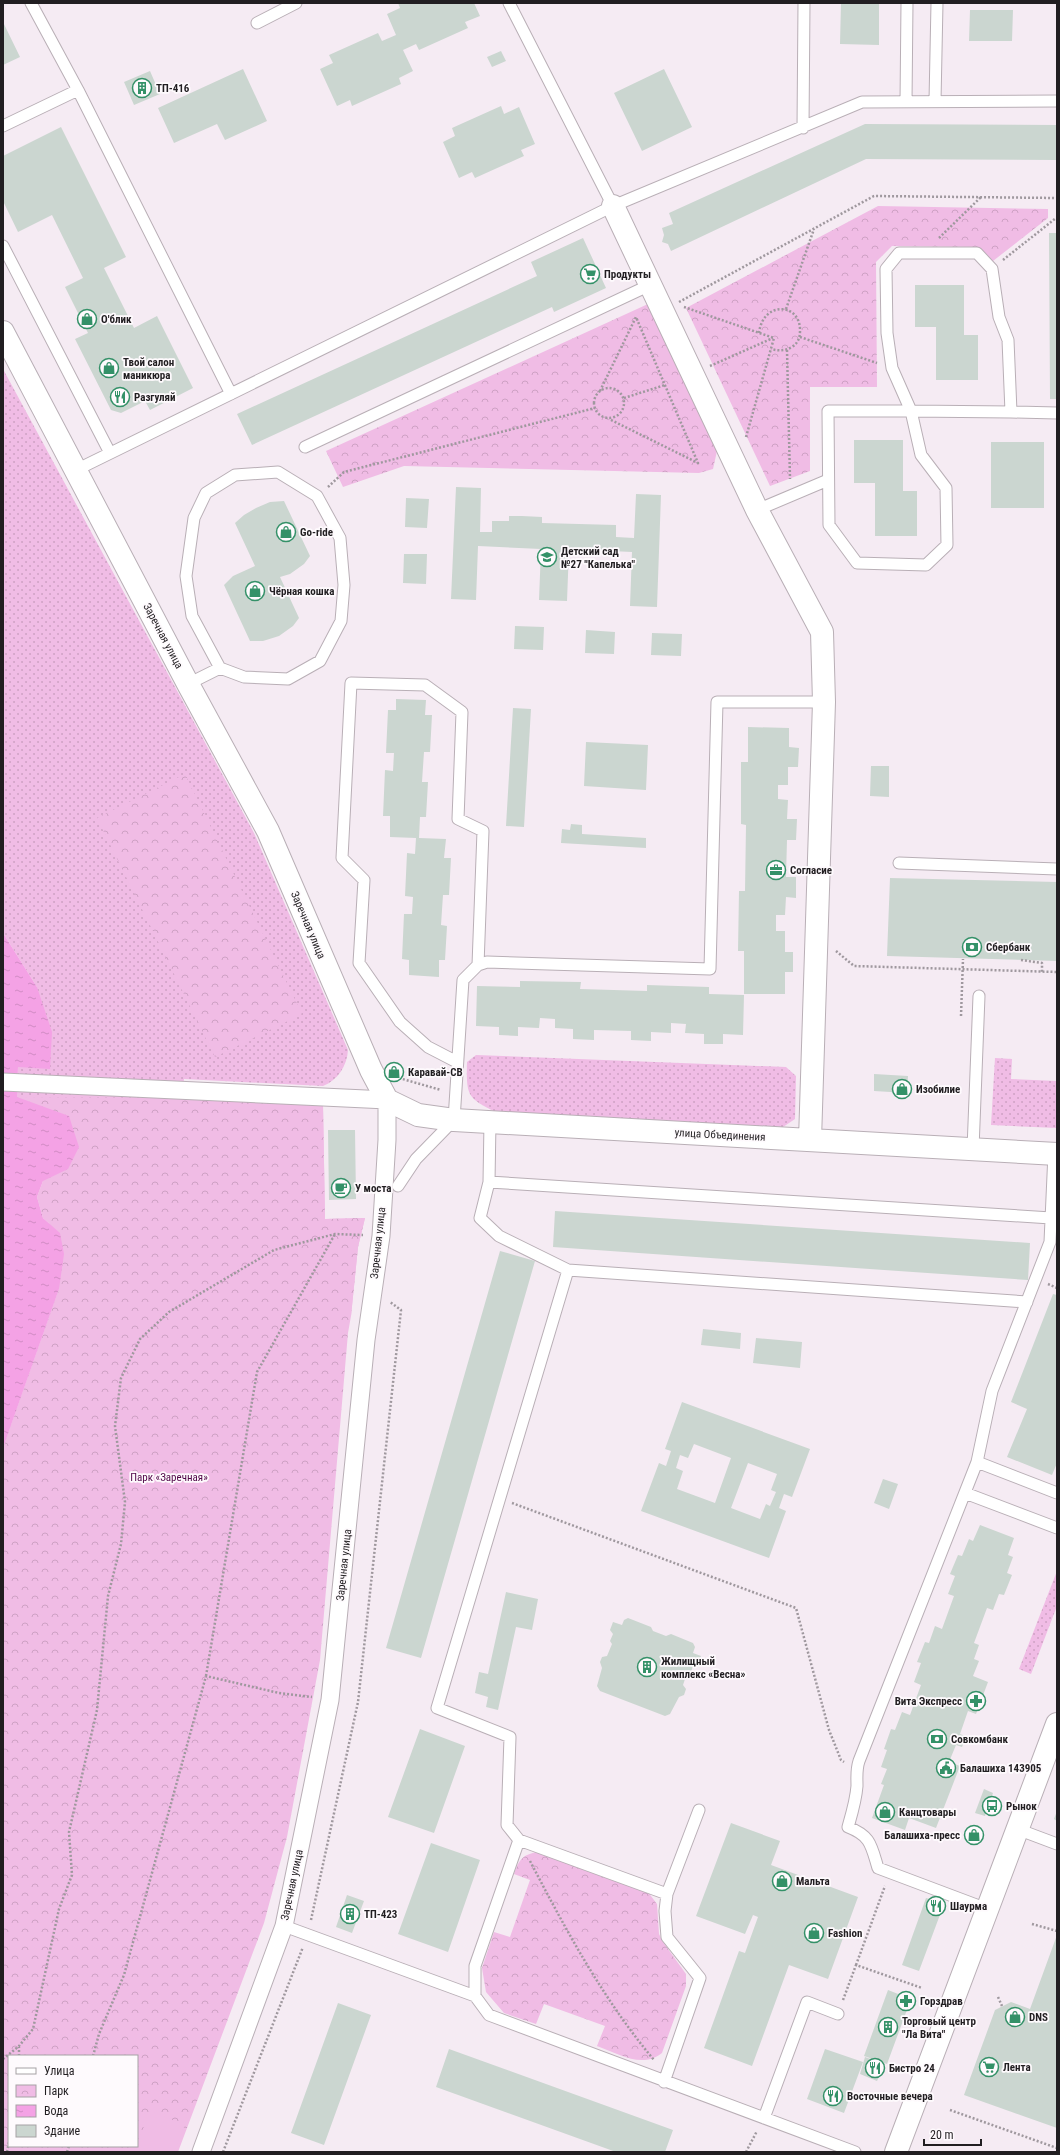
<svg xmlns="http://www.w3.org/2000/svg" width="1060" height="2155" viewBox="0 0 1060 2155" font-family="'Roboto Condensed',sans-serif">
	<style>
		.grass { fill: url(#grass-dots) }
		.park { fill: url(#park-crowns); fill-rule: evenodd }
		.garden { fill: #f0bce5 }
		.water { fill: url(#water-ripples) }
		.building { fill: #cbd6d0; fill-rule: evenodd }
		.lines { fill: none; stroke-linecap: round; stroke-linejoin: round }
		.service-casing { stroke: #b9afb6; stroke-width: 13 }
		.pedestrian-casing { stroke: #b9afb6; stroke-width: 19 }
		.minor-casing { stroke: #b9afb6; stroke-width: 24 }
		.secondary-casing { stroke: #b9afb6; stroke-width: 24 }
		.path { stroke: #9f989e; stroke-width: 2.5; stroke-dasharray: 2 2; stroke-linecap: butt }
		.service { stroke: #fff; stroke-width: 11 }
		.pedestrian { stroke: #fff; stroke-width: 17 }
		.minor { stroke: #fff; stroke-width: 22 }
		.secondary { stroke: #fff; stroke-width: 22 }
		.labels { text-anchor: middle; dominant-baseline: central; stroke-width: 3.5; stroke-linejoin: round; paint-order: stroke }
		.poi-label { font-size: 11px; font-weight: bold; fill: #211e21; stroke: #fefafd; text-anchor: start }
		.street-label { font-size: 11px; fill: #211e21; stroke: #fefafd }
		.park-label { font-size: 11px; fill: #4f0547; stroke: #fefafd }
	</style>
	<defs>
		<pattern id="grass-dots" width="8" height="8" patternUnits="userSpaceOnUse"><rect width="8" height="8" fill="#f0bce5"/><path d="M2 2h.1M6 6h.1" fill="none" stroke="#cea1c4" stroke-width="1.8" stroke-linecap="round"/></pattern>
		<pattern id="park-crowns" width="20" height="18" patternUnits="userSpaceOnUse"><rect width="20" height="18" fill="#f0bce5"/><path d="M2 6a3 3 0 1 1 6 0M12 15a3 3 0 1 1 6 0" fill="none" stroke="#cea1c4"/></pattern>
		<pattern id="water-ripples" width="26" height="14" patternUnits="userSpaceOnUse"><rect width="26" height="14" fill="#f4a2e5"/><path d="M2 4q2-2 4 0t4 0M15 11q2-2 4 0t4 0" fill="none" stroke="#d18bc4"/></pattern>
	</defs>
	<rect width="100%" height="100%" fill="#f5ebf3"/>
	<path class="grass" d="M3,369L254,833L348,1050C347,1066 338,1080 323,1086L184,1079L182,1098L323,1105L325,1219L365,1218L358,1247L351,1316L348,1294L3,1448L59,1289L43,1181L16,1097L18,1067L37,987L3,933Z
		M476,1055L786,1067L796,1076L795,1119L783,1127L499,1114C468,1098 466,1098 467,1062Z
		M995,1058L1012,1059L1011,1079L1057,1081V1128L991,1125Z
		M1057,1571V1606L1031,1674L1019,1669Z"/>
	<path class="park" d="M878,206L1048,209V218L993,261L978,247L892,246L876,262L877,387H810V471L770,486L686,308Z
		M648,304L717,451L713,469L699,473L404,466L343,487L326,451Z
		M185,774L302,1014L215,1057L97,818Z
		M16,1097L182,1098L323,1105L325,1219L365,1218L358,1247L351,1316L348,1333L320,1660L287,1837L264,1923L178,2152H3V1448L59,1289L64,1254L60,1233L43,1218L37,1197L43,1181L68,1169L69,1116ZM9,2056H137V2146H9Z
		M537,1852L648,1892L657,1904L659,1934L663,1942L686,1974V1986L662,2053C642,2069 619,2054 597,2046L605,2026L544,2004L536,2024L504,2013L486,1992L482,1968L494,1932L510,1937L530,1880L514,1874C519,1860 522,1855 537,1852Z"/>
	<path class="garden" d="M150,2111L185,2125L174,2152H134Z"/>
	<path class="water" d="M3,933L37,987L52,1032L50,1069L18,1067L17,1097L69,1116L79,1147L68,1169L43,1181L37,1197L43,1218L60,1233L64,1254L59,1289L3,1448Z"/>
	<path class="building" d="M398,3H474L480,16L465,22L468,28L419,50L416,44L403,50L413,71L399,78L401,84L352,106L350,100L337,106L320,69L333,63L329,55L378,33L382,41L396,35L387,14L400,8Z
		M841,3H879V45L840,44Z
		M970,10H1013L1012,41H969Z
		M3,22L20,57L3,65Z
		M501,51L506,61L492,67L487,57Z
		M243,69L267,121L225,140L217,124L174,143L158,108Z
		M664,69L692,127L642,151L614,93Z
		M150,71L160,94L134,105L124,82Z
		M501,106L504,114L519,107L535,144L521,150L524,156L475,178L472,172L459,178L443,142L455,136L452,128Z
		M865,124L1057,125V160L866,159L671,251L668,244L662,242L664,235L662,228L673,224L669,213Z
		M61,127L126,257L104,268L134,328L157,316L193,388L150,410L145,401L121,413L111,410L75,339L88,333L65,287L83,278L52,215L18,232L3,201V156Z
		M1049,233H1057V399H1050Z
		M583,238L606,288L554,312L552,307L252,445L237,414L537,276L531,262Z
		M915,285H964V335H978V380H936V327H915Z
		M854,440H903V491H917V536H875V483H854Z
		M991,442H1044V508H991Z
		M456,487L481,488L480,532H492V521H509V516H522L542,517V523L616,525V537L634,538L636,494L661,495L657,607L630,606L632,552L569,549L567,601L539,600L541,549L478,546L476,600L451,599Z
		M406,498L429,499L427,528L405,527Z
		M284,501L310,556L304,564L290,574L280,577L299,618L293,626L279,636L263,641H250L224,585L233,576L255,566L235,523L244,515L256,508L270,502Z
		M404,554H427L426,584L403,583Z
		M515,626L544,627L543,650L514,649Z
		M586,630L615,632L614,654L585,653Z
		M652,633L682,634L681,656L651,655Z
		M396,699L426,700L425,715H432L430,752H424L422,782H428L426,817H420L419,838L446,839L444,858H451L449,895H443L441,925L447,926L445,960H439V977L409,975V960L402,959L404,914H412L413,897L405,896L407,853L415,854L416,838L390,837V816H383L385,770L393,771L394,753H386L388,710H396Z
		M513,708L531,709L524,827L506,826Z
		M748,727L789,728V747L799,748L798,767H788V785H778V799L788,800L787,819H797L796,840H787L786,877H796V898L786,897L785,915H776V931H785V952H793V972H785V994H744V951H738L739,891H745L746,825L741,824V762H748Z
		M586,742L648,745L646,790L584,786Z
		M871,766H889V797L870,796Z
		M571,824L582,825V834L646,838V848L561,843L562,829L570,830Z
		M890,878L1057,882V961L887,956Z
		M520,981L581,982L580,989L647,991V985L709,987V994L744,995L743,1035L723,1034V1044H704V1034L685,1033L686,1024L671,1023V1033L651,1032V1041L631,1040V1031L594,1030V1040L573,1039V1029L555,1028V1019L540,1018L539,1028L518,1027V1036L499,1035V1027L476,1026L477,986L520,987Z
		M874,1074L908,1076L907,1093L874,1091Z
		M328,1130H355L356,1199L329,1200Z
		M555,1211L1030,1243L1028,1280L553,1247Z
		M500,1251L535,1261L421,1658L386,1648Z
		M1053,1294L1057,1295V1463L1052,1475L1007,1457L1027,1409L1011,1402Z
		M703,1329L741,1333L740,1349L701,1345Z
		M756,1338L802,1342L800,1368L753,1363Z
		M682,1402L810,1449L792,1497L784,1494L779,1508L786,1511L769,1558L641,1511L659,1463L666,1466L671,1451L665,1449ZM694,1444L731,1458L715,1503L677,1489L683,1471L676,1468L680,1455L688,1458ZM748,1463L777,1474L771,1490L776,1492L770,1506L766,1504L760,1519L731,1508Z
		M883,1479L898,1484L889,1509L874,1503Z
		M980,1525L1014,1538L1008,1555L1013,1557L1007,1573L1012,1575L1004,1595L999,1594L993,1610L987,1608L974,1643L979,1645L974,1659L979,1661L973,1676L988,1682L976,1714L968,1711L960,1734L965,1736L964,1742L962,1747L956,1745L949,1762L960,1766L936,1828L909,1818L905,1830L872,1818L884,1785L881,1784L887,1769L881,1767L887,1750L884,1749L891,1729L895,1730L902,1712L910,1715L921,1685L914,1682L921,1663L917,1662L925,1642L929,1643L935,1626L942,1629L954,1596L948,1594L955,1576L950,1574L958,1555L962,1556L969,1539L973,1541Z
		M506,1592L538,1599L532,1630L516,1627L498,1710L486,1707L488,1697L475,1693L479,1672L488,1674Z
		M628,1618L651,1627L653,1631L666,1636L671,1634L693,1643L695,1647L693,1653L701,1656L698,1663L693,1666L691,1672L687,1673L683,1685L686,1689L684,1695L679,1697L670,1714L665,1716L600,1691L597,1686L602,1668L600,1662L602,1657L607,1656L612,1644L610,1641L613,1634L610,1630L613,1622L622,1625L624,1620Z
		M420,1729L465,1746L434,1833L388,1817Z
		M984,1789L993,1793L985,1816L975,1813Z
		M1057,1811V1821L1054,1819Z
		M731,1823L780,1841L771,1865L858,1897L828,1979L789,1965L752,2066L704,2048L739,1951L745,1953L758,1917L753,1915L745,1934L696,1916Z
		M431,1843L480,1860L448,1952L398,1934Z
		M347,1895L364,1901L352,1933L336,1927Z
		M926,1898L944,1904L919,1971L902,1965Z
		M1057,1935V2128L964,2095L995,2010L1011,2002L1030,2009Z
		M888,1990L911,1999L887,2064L864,2056Z
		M338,2003L371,2015L324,2145L291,2133Z
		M449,2049L673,2130L665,2152H616L436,2087Z
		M825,2049L863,2062L844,2113L807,2099Z
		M865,2057L885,2064L877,2081L860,2074Z"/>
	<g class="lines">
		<defs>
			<path id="service" d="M31,3L78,90
				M509,3L613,206
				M257,23L296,3
				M935,101L937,3
				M906,102L907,3
				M3,126L78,90L231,394
				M803,128L804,3
				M3,246L110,453
				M899,253H977L992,269L999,317L1008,340L1011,412L911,411L892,368L887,333L886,269Z
				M828,411H911L921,455L946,488L947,545L926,565L857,563L829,525Z
				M1011,412L1057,413
				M305,447L650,285
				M76,470L613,206L862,102L1057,101
				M278,472L317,496L340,538L344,585L341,621L320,661L288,679L244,677L220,668L192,616L186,576L194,518L206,493L235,475Z
				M757,510L828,480
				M188,684L220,668
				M899,863L1057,869
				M457,1062L428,1047L400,1022L359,963L364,880L342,858L351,683L425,685L462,712L458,819L483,831L478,965
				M490,1122L489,1182L480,1218L499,1236L568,1270L437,1708L510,1737L507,1825L519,1840L475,1966V1996L489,2015L855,2152
				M973,1149L979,996
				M489,1182L1051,1218
				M398,1186L416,1159L454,1120L463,980L478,965L487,962L710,969L717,702H824
				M568,1270L1027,1302
				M977,1462L1057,1493
				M965,1493L1057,1528
				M1017,1829L1057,1844
				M519,1840L667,1894
				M987,1909L878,1868C871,1845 871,1836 848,1827C852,1813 856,1800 857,1786C857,1777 856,1770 859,1761L977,1462L992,1391L1050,1242L1054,1153
				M284,1926L475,1996
				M664,2082L700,1978L667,1937L665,1911L667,1894L699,1810
				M764,2118L807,2002L838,2014"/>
			<path id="pedestrian" d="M3,1082L387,1100V1140L381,1236L366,1340L330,1700L284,1926L201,2152"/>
			<path id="minor" d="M613,206L757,510L822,632L824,702L810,1140
				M3,332L188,684L268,831L371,1070L387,1100L418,1115L454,1120L1057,1154"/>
			<path id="secondary" d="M896,2152L1057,1724"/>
		</defs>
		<use href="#service" class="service-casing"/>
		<use href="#pedestrian" class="pedestrian-casing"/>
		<use href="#minor" class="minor-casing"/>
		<use href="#secondary" class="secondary-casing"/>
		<path class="path" d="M939,238L981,197
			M1003,260L1056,218
			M679,302L874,196L1056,198
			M684,307L774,338
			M786,309L814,229
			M759,333C763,300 801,303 800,331C800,338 798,343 792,347C785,351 779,351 771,349
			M800,337L877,363
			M787,350L790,479
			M710,366L773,338
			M594 403a15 15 0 1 1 30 0a15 15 0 1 1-30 0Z
			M600,391L636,317L698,463L609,419
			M624,398L665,385
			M746,437L774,338
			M328,487L344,472L595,408
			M836,951L854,966L1057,972
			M1021,960L1042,963V972
			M961,1016L963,959
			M399,1078L441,1090
			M1048,1284L1057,1288
			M512,1503L796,1608L829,1730L841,1760L844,1762
			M206,1676L257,1372L335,1234
			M530,1861C566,1930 603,1999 654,2060
			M311,1920L358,1702L401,1310L390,1302
			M1032,1924L1057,1931
			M856,1965L885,1886
			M998,1997L1002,2006
			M843,2000L856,1965L922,1988
			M19,2056V2047
			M93,2056L99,2034L124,1975L206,1676L279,1693L312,1697
			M3,2059L19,2046L33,2029L59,1909L72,1875L69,1832L97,1710L108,1596L121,1544L125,1502L115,1426L121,1378L140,1339L169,1312L274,1250L335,1234L363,1235
			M950,2110L1057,2148
			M7,2152L9,2142
			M67,2152L69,2146
			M223,2152L303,1947
			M746,2152L757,2131"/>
		<use href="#service" class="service"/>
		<use href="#pedestrian" class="pedestrian"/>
		<use href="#minor" class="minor"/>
		<use href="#secondary" class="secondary"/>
	</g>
	<defs>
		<symbol id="building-ring" viewBox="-11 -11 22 22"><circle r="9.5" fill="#fefafd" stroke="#349168" stroke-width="1.5"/><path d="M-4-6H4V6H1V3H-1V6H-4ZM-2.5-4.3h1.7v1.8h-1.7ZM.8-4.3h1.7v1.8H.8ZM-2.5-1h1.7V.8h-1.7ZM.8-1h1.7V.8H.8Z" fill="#349168"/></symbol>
		<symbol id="supermarket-ring" viewBox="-11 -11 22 22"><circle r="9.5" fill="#fefafd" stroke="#349168" stroke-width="1.5"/><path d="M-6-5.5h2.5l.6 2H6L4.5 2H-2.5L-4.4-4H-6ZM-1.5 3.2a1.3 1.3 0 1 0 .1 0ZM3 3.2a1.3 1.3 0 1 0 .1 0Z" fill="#349168"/></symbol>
		<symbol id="shop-ring" viewBox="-11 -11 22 22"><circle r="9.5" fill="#fefafd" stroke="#349168" stroke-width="1.5"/><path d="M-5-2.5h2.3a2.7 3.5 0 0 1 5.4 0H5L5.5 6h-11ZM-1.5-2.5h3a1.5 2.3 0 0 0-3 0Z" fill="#349168"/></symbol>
		<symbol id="restaurant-ring" viewBox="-11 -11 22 22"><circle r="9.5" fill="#fefafd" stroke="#349168" stroke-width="1.5"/><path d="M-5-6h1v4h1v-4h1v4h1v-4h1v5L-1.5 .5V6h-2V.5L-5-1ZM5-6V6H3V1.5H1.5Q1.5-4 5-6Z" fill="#349168"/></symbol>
		<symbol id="school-ring" viewBox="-11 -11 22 22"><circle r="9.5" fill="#fefafd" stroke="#349168" stroke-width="1.5"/><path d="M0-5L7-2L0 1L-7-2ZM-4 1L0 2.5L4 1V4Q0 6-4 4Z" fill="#349168"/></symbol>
		<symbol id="office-ring" viewBox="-11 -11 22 22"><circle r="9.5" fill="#fefafd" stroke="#349168" stroke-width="1.5"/><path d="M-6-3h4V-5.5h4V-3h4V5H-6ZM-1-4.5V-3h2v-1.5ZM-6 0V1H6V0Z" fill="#349168"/></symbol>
		<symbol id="bank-ring" viewBox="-11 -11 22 22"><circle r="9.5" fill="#fefafd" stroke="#349168" stroke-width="1.5"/><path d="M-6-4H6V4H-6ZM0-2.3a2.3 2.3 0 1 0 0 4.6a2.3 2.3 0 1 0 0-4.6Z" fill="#349168"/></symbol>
		<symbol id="cafe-ring" viewBox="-11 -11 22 22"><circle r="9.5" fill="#fefafd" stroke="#349168" stroke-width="1.5"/><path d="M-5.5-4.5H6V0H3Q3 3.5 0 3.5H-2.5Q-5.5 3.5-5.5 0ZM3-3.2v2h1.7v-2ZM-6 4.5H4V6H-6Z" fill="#349168"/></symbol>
		<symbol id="pharmacy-ring" viewBox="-11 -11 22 22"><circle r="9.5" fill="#fefafd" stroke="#349168" stroke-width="1.5"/><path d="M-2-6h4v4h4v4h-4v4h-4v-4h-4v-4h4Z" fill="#349168"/></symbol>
		<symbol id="civic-ring" viewBox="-11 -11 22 22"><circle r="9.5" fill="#fefafd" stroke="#349168" stroke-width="1.5"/><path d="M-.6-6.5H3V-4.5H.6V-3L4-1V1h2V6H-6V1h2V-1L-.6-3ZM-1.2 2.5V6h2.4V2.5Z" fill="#349168"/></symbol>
		<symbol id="bus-ring" viewBox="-11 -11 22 22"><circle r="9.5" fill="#fefafd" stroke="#349168" stroke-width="1.5"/><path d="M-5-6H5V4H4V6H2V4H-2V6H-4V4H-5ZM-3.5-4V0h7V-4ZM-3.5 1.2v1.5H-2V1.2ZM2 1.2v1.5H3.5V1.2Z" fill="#349168"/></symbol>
	</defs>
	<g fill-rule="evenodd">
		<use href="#building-ring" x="131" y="77" width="22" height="22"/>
		<use href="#supermarket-ring" x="579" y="263" width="22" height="22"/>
		<use href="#shop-ring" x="76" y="308" width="22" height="22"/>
		<use href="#shop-ring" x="98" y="357" width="22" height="22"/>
		<use href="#restaurant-ring" x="109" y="386" width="22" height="22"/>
		<use href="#shop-ring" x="275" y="521" width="22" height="22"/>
		<use href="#school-ring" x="536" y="546" width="22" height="22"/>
		<use href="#shop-ring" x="244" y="580" width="22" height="22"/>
		<use href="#office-ring" x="765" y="859" width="22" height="22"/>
		<use href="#bank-ring" x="961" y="936" width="22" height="22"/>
		<use href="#shop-ring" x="383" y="1061" width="22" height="22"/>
		<use href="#shop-ring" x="891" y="1078" width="22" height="22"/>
		<use href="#cafe-ring" x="330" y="1177" width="22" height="22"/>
		<use href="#building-ring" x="636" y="1656" width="22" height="22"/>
		<use href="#pharmacy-ring" x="965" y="1690" width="22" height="22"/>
		<use href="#bank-ring" x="926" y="1728" width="22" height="22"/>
		<use href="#civic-ring" x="935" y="1757" width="22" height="22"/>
		<use href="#bus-ring" x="981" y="1795" width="22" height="22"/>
		<use href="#shop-ring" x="874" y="1801" width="22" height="22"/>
		<use href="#shop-ring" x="963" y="1824" width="22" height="22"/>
		<use href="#shop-ring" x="771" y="1870" width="22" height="22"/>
		<use href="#restaurant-ring" x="925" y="1895" width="22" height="22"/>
		<use href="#building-ring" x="339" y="1903" width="22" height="22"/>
		<use href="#shop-ring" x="803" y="1922" width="22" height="22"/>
		<use href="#pharmacy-ring" x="895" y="1990" width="22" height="22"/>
		<use href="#shop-ring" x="1004" y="2006" width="22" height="22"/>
		<use href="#building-ring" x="877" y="2016" width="22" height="22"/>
		<use href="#supermarket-ring" x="978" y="2056" width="22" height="22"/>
		<use href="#restaurant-ring" x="864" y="2057" width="22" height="22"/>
		<use href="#restaurant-ring" x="822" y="2085" width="22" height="22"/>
	</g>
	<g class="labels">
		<g class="poi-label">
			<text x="156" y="88">ТП-416</text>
			<text x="604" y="274">Продукты</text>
			<text x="101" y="319">О'блик</text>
			<text x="123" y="362">Твой салон<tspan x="123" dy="13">маникюра</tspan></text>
			<text x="134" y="397">Разгуляй</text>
			<text x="300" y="532">Go-ride</text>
			<text x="561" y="551">Детский сад<tspan x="561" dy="13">№27 "Капелька"</tspan></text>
			<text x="269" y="591">Чёрная кошка</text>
			<text x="790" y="870">Согласие</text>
			<text x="986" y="947">Сбербанк</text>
			<text x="408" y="1072">Каравай-СВ</text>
			<text x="916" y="1089">Изобилие</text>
			<text x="355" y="1188">У моста</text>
			<text x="661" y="1661">Жилищный<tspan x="661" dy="13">комплекс «Весна»</tspan></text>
			<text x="962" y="1701" text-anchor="end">Вита Экспресс</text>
			<text x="951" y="1739">Совкомбанк</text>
			<text x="960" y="1768">Балашиха 143905</text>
			<text x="1006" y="1806">Рынок</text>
			<text x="899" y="1812">Канцтовары</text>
			<text x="960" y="1835" text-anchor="end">Балашиха-пресс</text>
			<text x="796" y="1881">Мальта</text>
			<text x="950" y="1906">Шаурма</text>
			<text x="364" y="1914">ТП-423</text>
			<text x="828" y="1933">Fashion</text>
			<text x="920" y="2001">Горздрав</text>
			<text x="1029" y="2017">DNS</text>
			<text x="902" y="2021">Торговый центр<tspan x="902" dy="13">"Ла Вита"</tspan></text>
			<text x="1003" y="2067">Лента</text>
			<text x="889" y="2068">Бистро 24</text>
			<text x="847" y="2096">Восточные вечера</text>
		</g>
		<g class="street-label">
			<text transform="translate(163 636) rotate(62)">Заречная улица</text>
			<text transform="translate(308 925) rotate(67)">Заречная улица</text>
			<text transform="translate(720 1135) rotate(3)">улица Объединения</text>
			<text transform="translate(378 1243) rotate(-84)">Заречная улица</text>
			<text transform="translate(344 1565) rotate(-84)">Заречная улица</text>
			<text transform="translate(292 1885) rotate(-78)">Заречная улица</text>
		</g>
		<g class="park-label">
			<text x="169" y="1477">Парк «Заречная»</text>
		</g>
	</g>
	<rect width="1060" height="2155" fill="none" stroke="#211e21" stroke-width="8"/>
	<rect x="8" y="2055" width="130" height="92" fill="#fefafd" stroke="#a6a2a5"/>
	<rect x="16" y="2068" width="20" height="6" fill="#ffffff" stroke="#a6a2a5"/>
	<text x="44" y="2075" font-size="12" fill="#211e21">Улица</text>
	<rect x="16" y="2085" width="20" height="12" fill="url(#park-crowns)" stroke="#a6a2a5"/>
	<text x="44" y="2095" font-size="12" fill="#211e21">Парк</text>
	<rect x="16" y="2105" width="20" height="12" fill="url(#water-ripples)" stroke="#a6a2a5"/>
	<text x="44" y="2115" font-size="12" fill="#211e21">Вода</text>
	<rect x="16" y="2125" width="20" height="12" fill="#cbd6d0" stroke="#a6a2a5"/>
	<text x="44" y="2135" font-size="12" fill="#211e21">Здание</text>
	<path d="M924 2139v6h57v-6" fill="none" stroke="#211e21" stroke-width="2"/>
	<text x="930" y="2139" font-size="12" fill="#211e21" stroke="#fefafd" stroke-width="3" paint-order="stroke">20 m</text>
</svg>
